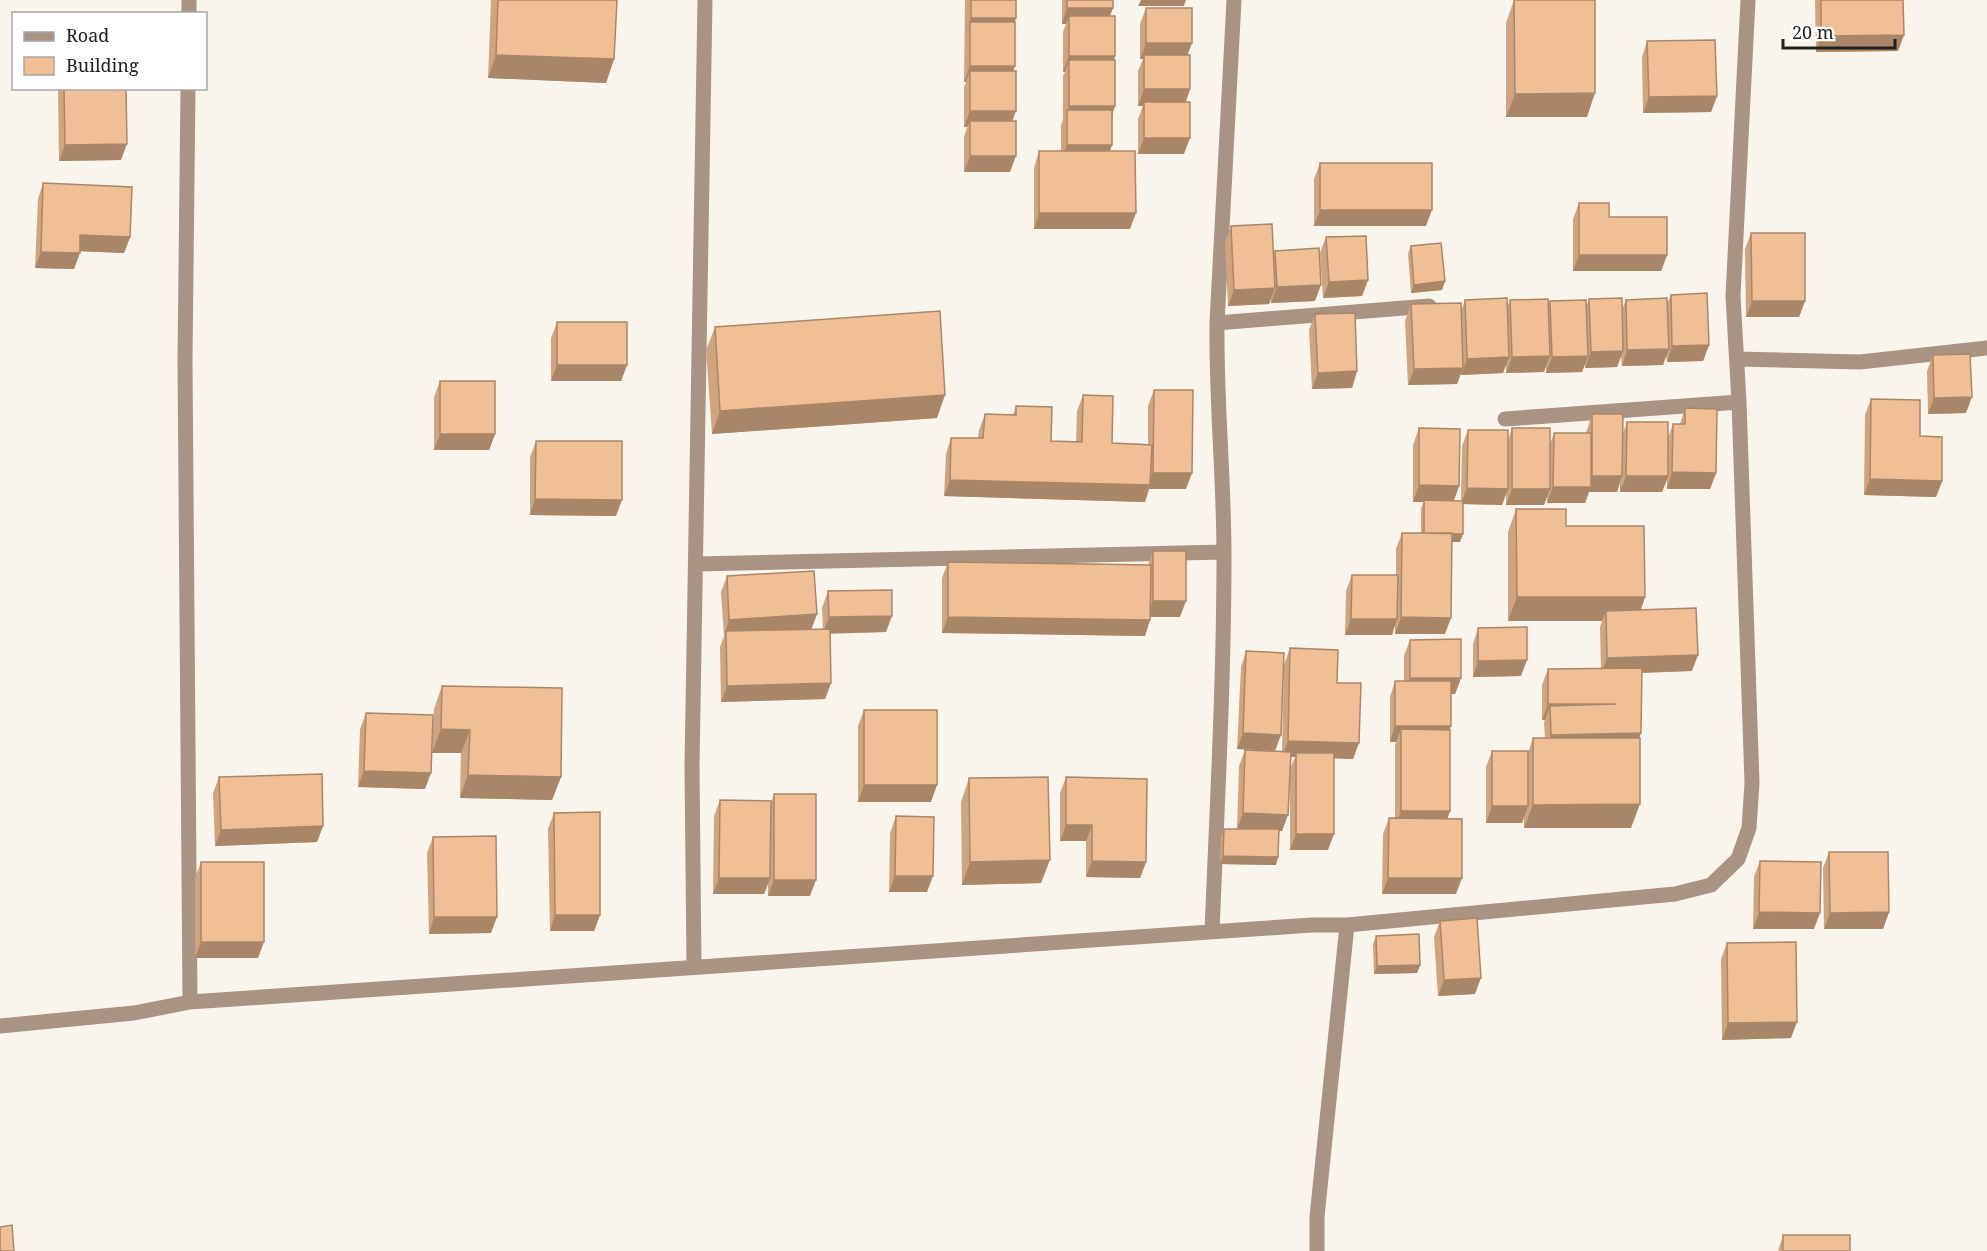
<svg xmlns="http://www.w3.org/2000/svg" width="1987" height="1251" viewBox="0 0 1987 1251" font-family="'Noto Serif',serif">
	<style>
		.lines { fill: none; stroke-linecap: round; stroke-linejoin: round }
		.street { stroke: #a99382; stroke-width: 15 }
		.wall { fill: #cfa480 }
		.shaded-wall { fill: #a98668 }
		.building { fill: #f1bf95; stroke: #a98668; stroke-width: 1.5 }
	</style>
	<rect width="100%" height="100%" fill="#f9f5ed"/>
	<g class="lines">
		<path class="street" d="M189,14V0
			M188,88L185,360L190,1002
			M1217,323L1429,306
			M1737,359L1860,362L1987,348
			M1505,419L1739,402
			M696,564L1224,552
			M1212,932C1217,807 1224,681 1224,555C1224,478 1216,401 1217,323L1234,0
			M694,966L692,766L705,0
			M0,1026L134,1013L190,1002L1312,925H1347L1675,894L1711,885L1738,859L1749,828L1752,783L1739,402L1733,296L1748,0
			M1317,1251V1217L1347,925"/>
	</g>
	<path class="wall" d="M491,0H617L614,59L606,83L488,78Z
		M965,0H1016L1010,172H964V137L967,127H964V87L966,82H964Z
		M1062,0H1113L1110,16L1115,56L1114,60L1112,145L1110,151L1130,229H1034V168L1039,151H1061V126L1063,119V76L1065,72H1063V32L1066,24H1062Z
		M1514,0L1587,117H1506V23Z
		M1815,0H1903L1898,51L1816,52Z
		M1146,8L1187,55L1190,89L1186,102L1184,154H1138V119L1143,106H1138V71L1143,59H1140V24Z
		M1647,41L1717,96L1711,112L1643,113L1642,57Z
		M58,88H126L121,160L59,161Z
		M1320,163L1426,226H1314V179Z
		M43,183L130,237L124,253L80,251L74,269L35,268L38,199Z
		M1579,203L1609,217L1667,255L1661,271H1573V219Z
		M1231,226L1274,255L1275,251L1315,301L1271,303V299L1269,304L1228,306L1225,242Z
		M1751,233L1805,301L1799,317H1746L1745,249Z
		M1326,237L1368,280L1362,296L1323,298L1320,253Z
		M1411,246L1445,281L1442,290L1411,293L1408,254Z
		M1671,295L1709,345L1703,361L1667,362L1666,355L1663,365L1622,366L1621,356L1617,367L1585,368V364L1582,372L1546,373V366L1544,372L1506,373V365L1503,373L1461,375V372L1457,384L1408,385L1405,321L1411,304L1461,311L1465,300L1507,308L1510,300L1548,306L1550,301L1586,307L1589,299L1622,309L1626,300L1667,304Z
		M1315,314L1357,371L1352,388L1312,389L1309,330Z
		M557,322L627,365L621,381H551V338Z
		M715,327L937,418L712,434L706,350Z
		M1933,355L1966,413L1928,414L1927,371Z
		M440,381L495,434L489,450H434V397Z
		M1154,390L1186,489H1149L1145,502L944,496L946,454L951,438H978L979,430L985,414L1013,415L1016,406L1051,441L1076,442L1077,411L1083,395L1112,443L1148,444V406Z
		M1871,399L1920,436L1942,481L1936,497L1864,495L1865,415Z
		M1685,408L1716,473L1710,489H1667V480L1662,492H1620V482L1617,492H1589L1585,503H1547V495L1544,505H1506V493L1502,505L1463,504L1460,542H1452L1445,634H1395V624L1392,635H1345L1346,591L1352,575H1396V549L1402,533H1421V508L1424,502H1413V445L1419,428L1459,486L1454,501H1461L1462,446L1468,430L1508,440L1512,428L1550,444L1554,433H1586L1592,414L1623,433L1627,422L1668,438L1673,424H1680Z
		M536,441L616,516L530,515V457Z
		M1516,509L1566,526L1645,597L1641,609L1692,671L1642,673L1640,738L1631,828H1524V817L1522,823H1486V767L1492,751L1528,753L1533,738H1545L1544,722L1545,720H1542V685L1548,669H1601L1600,627L1602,621H1508V532Z
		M1153,551L1180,617H1150L1145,636L942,633V578L948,562L1148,565Z
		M727,576L817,614L811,629H823L822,608L828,591L886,632L830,633L831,683L825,699L721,702L720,647L724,636L721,592Z
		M1478,628L1521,676L1473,677V644Z
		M1410,640L1461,678L1455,694H1451L1450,730V811L1447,819L1456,894H1382L1383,834L1389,818H1395V745L1396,742H1390V697L1395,681H1404V656Z
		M1290,648L1337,683L1353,759L1334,758L1328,850H1290V769L1295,757H1291L1282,831H1279L1276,865L1220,864L1221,837L1224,829H1237L1239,766L1245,750L1282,752L1284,665Z
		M1246,651L1275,751L1237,749L1241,667Z
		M442,686L561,777L552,800L460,798L461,753H432L434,709Z
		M864,710L931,802H858V726Z
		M366,713L425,789L358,787L360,729Z
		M219,777L323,826L317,842L215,846L213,793Z
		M1066,777L1146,862L1140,878L1086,877V841H1060V793Z
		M969,778L1041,883L962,885L961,802Z
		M774,794L810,896H768V884L764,894H713L714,816L720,800L771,803Z
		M554,813L600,915L594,931H550L548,829Z
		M896,816L927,892H889L890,833Z
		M433,837L491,933L429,934L427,853Z
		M1829,852L1889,912L1883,929H1824L1823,868Z
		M1760,861L1814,929H1753L1754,877Z
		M201,862L258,958H195V878Z
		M1440,921L1475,994L1438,996L1434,937Z
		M1376,936L1420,965L1417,973L1374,974L1373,944Z
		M1727,943L1791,1038L1722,1040L1721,959Z
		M1783,1235L1850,1251H1778Z"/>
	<path class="shaded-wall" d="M1141,0H1186L1184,6H1138Z
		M1067,8H1113L1107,24L1069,16L1066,24H1062Z
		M971,18H1016L1010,34L970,22L965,34Z
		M1904,35L1898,51L1816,52L1821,36Z
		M1146,43H1192L1186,59L1144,55L1143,59H1140Z
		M496,55L614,59L606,83L488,78Z
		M1069,56H1115L1110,72L1069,60L1065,72H1063Z
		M970,66H1015L1009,82L970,71L966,82H964Z
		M1144,89H1190L1184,106L1144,102L1143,106H1138Z
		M1595,93L1587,117H1506L1515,94Z
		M1717,96L1711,112L1643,113L1649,97Z
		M1069,106H1115L1110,122L1067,113Z
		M970,111H1016L1010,127L970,121L967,127H964Z
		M1144,138H1190L1184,154H1138Z
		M127,144L121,160L59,161L65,145Z
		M1067,145H1112L1106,161H1061Z
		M970,156H1016L1010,172H964Z
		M1320,210H1432L1426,226H1314Z
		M1039,213H1136L1130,229H1034Z
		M80,235L130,237L124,253L74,251Z
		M41,252L80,253L74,269L35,268Z
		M1579,255H1667L1661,271H1573Z
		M1368,280L1362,296L1323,298L1329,282Z
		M1445,281L1442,290L1411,293L1414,285Z
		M1321,285L1315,301L1271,303L1277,287Z
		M1275,288L1269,304L1228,306L1234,290Z
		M1752,301H1805L1799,317H1746Z
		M1709,345L1703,361L1667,362L1672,346Z
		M1669,349L1663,365L1622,366L1627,350Z
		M1623,351L1617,367L1585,368L1591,352Z
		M1550,356L1544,372L1506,373L1512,357Z
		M1588,356L1582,372L1546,373L1552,357Z
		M1509,357L1503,373L1461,375L1467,359Z
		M557,365H627L621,381H551Z
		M1463,368L1457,384L1408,385L1414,369Z
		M1357,371L1352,388L1312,389L1318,373Z
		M945,395L937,418L712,434L720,411Z
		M1972,397L1966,413L1928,414L1934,398Z
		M440,434H495L489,450H434Z
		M1672,472L1716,473L1710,489H1667Z
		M1153,473H1192L1186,489H1149L1145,502L944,496L950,480L1148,485Z
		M1592,476H1622L1617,492H1589L1585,503H1547L1553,487H1588Z
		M1626,476H1668L1662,492H1620Z
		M1870,479L1942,481L1936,497L1864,495Z
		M1419,485L1459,486L1453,502H1413Z
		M1467,488L1508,489L1502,505L1461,504Z
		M1512,489H1550L1544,505H1506Z
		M535,499L622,500L616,516L530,515Z
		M1424,534H1463L1460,542H1421Z
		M1517,597H1645L1637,621L1606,611L1602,621H1508Z
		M1153,601H1186L1180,617H1147Z
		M817,614L811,630L726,631L724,636L729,620Z
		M892,616L886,632L823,634L829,617Z
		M948,617L1150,620L1145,636L942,633Z
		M1401,617L1451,618L1445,634H1395Z
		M1351,619H1397L1392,635H1345Z
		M1698,655L1692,671L1601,674L1607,658Z
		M1527,660L1521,676L1473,677L1478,661Z
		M1410,678H1461L1455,694H1405Z
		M831,683L825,699L721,702L727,686Z
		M1548,704H1616L1550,706L1545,720H1542Z
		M1395,726H1451L1445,742L1401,729L1396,742H1390Z
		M441,729L470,730L461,753H432Z
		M1243,733L1281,735L1275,751L1237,749Z
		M1641,733L1635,749L1545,751L1551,735Z
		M1288,741L1359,743L1353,759L1296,757V753L1295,757H1282Z
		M364,771L431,773L425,789L358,787Z
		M468,775L561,777L552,800L460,798Z
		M864,785H937L931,802H858Z
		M1640,804L1631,828H1524L1533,805Z
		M1492,806H1528L1522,823H1486Z
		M1401,811H1450L1444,828L1395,827Z
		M1243,813L1288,815L1282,831L1237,829Z
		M1066,825H1092L1086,841H1060Z
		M323,826L317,842L215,846L221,830Z
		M1296,834H1334L1328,850H1290Z
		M1223,856L1278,857L1276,865L1220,864Z
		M1050,860L1041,883L962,885L970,862Z
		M1092,861L1146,862L1140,878L1086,877Z
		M895,876H933L927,892H889Z
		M719,878H770L764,894H713Z
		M1388,878H1462L1456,894H1382Z
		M774,880H816L810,896H768Z
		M1759,912L1820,913L1814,929H1753Z
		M1889,912L1883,929H1824L1830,913Z
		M555,915H600L594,931H550Z
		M434,917H497L491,933L429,934Z
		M201,942H264L258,958H195Z
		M1420,965L1417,973L1374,974L1377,966Z
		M1481,978L1475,994L1438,996L1444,980Z
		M1797,1022L1791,1038L1722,1040L1728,1023Z"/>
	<path class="building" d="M498,0H617L614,59L496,55Z
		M971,0H1016V18H971Z
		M1067,0H1113V8H1067Z
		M1514,0H1595V93L1515,94Z
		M1821,0H1903L1904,35L1821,36Z
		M1146,8H1192V43H1146Z
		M1069,16H1115V56H1069Z
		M970,22H1015V66H970Z
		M1715,40L1717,96L1649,97L1647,41Z
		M1144,55H1190V89H1144Z
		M1069,60H1115V106H1069Z
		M970,71H1016V111H970Z
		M64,88H126L127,144L65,145Z
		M1144,102H1190V138H1144Z
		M1067,110H1112V145H1067Z
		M970,121H1016V156H970Z
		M1039,151H1135L1136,213H1039Z
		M1320,163H1432V210H1320Z
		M43,183L132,187L130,237L80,235V253L41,252Z
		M1579,203H1609V217H1667V255H1579Z
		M1272,224L1275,288L1234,290L1231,226Z
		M1751,233H1805V301H1752Z
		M1366,236L1368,280L1329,282L1326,237Z
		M1441,243L1445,281L1414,285L1411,246Z
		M1319,248L1321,285L1277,287L1275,251Z
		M1707,293L1709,345L1672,346L1671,295Z
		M1507,298L1509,357L1467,359L1465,300Z
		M1622,298L1623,351L1591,352L1589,299Z
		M1667,298L1669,349L1627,350L1626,300Z
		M1548,299L1550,356L1512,357L1510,300Z
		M1586,300L1588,356L1552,357L1550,301Z
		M1461,303L1463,368L1414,369L1411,304Z
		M940,311L945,395L720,411L715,327Z
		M1355,313L1357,371L1318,373L1315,314Z
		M557,322H627V365H557Z
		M1970,354L1972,397L1934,398L1933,355Z
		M440,381H495V434H440Z
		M1154,390H1193L1192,473H1153Z
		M1083,395L1113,396L1112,443L1152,445L1150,485L950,480L951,438H983L985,414L1016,415V406L1052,407L1051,441L1082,442Z
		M1871,399L1920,400V436L1942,437V481L1870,479Z
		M1685,408L1717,409L1716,473L1672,472L1673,424H1685Z
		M1592,414H1623L1622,476H1592Z
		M1627,422H1668V476H1626Z
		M1419,428L1460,429L1459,486L1419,485Z
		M1512,428H1550V489H1512Z
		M1468,430H1508V489L1467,488Z
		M1554,433H1591V487H1553Z
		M536,441H622V500L535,499Z
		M1424,500L1463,501V534L1424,533Z
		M1516,509H1566V526H1644L1645,597H1517Z
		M1402,533H1452L1451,618L1401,617Z
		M1153,551H1186V601H1153Z
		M948,562L1151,565L1150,620L948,617Z
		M814,571L817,614L729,620L727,576Z
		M1352,575H1398L1397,619H1351Z
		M892,590V616L829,617L828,591Z
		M1696,608L1698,655L1607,658L1606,611Z
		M1527,627V660L1478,661V628Z
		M830,629L831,683L727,686L726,631Z
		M1461,639V678H1410V640Z
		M1290,648L1338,650L1337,683H1361L1359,743L1288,741Z
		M1246,651L1284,653L1281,735L1243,733Z
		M1642,668L1641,733L1551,735L1550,706L1616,704H1548V669Z
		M1395,681H1451V726H1395Z
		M442,686L562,688L561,777L468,775L470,730L441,729Z
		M864,710H937V785H864Z
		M366,713L433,715L431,773L364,771Z
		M1401,729L1450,730V811H1401Z
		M1533,738H1640V804L1533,805Z
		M1245,750L1291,752L1288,815L1243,813Z
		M1492,751H1528V806H1492Z
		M1296,753H1334V834H1296Z
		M322,774L323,826L221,830L219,777Z
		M1048,777L1050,860L970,862L969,778Z
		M1066,777L1147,779L1146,862L1092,861V825H1066Z
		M774,794H816V880H774Z
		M720,800L771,801L770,878H719Z
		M600,812V915H555L554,813Z
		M896,816L934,817L933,876H895Z
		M1389,818L1462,819V878H1388Z
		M1224,829H1279L1278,857L1223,856Z
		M496,836L497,917H434L433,837Z
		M1829,852H1888L1889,912L1830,913Z
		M1760,861L1821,862L1820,913L1759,912Z
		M201,862H264V942H201Z
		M1477,918L1481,978L1444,980L1440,921Z
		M1419,934L1420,965L1377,966L1376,936Z
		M1796,942L1797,1022L1728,1023L1727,943Z
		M12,1225L14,1251H0V1227Z
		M1783,1235H1850V1251H1783Z"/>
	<rect x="12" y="12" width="195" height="78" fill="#ffffff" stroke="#a7a6a5" stroke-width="1.5"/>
	<rect x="24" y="32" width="30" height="9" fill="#a99382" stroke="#a7a6a5" stroke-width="1.5"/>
	<text x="66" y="42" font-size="18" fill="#22201d">Road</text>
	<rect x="24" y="57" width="30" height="18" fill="#f1bf95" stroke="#a7a6a5" stroke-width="1.5"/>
	<text x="66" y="72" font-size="18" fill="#22201d">Building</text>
	<path d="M1783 39v9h112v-9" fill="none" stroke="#22201d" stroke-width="3"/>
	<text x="1792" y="39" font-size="18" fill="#22201d" stroke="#ffffff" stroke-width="4.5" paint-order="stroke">20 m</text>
</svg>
